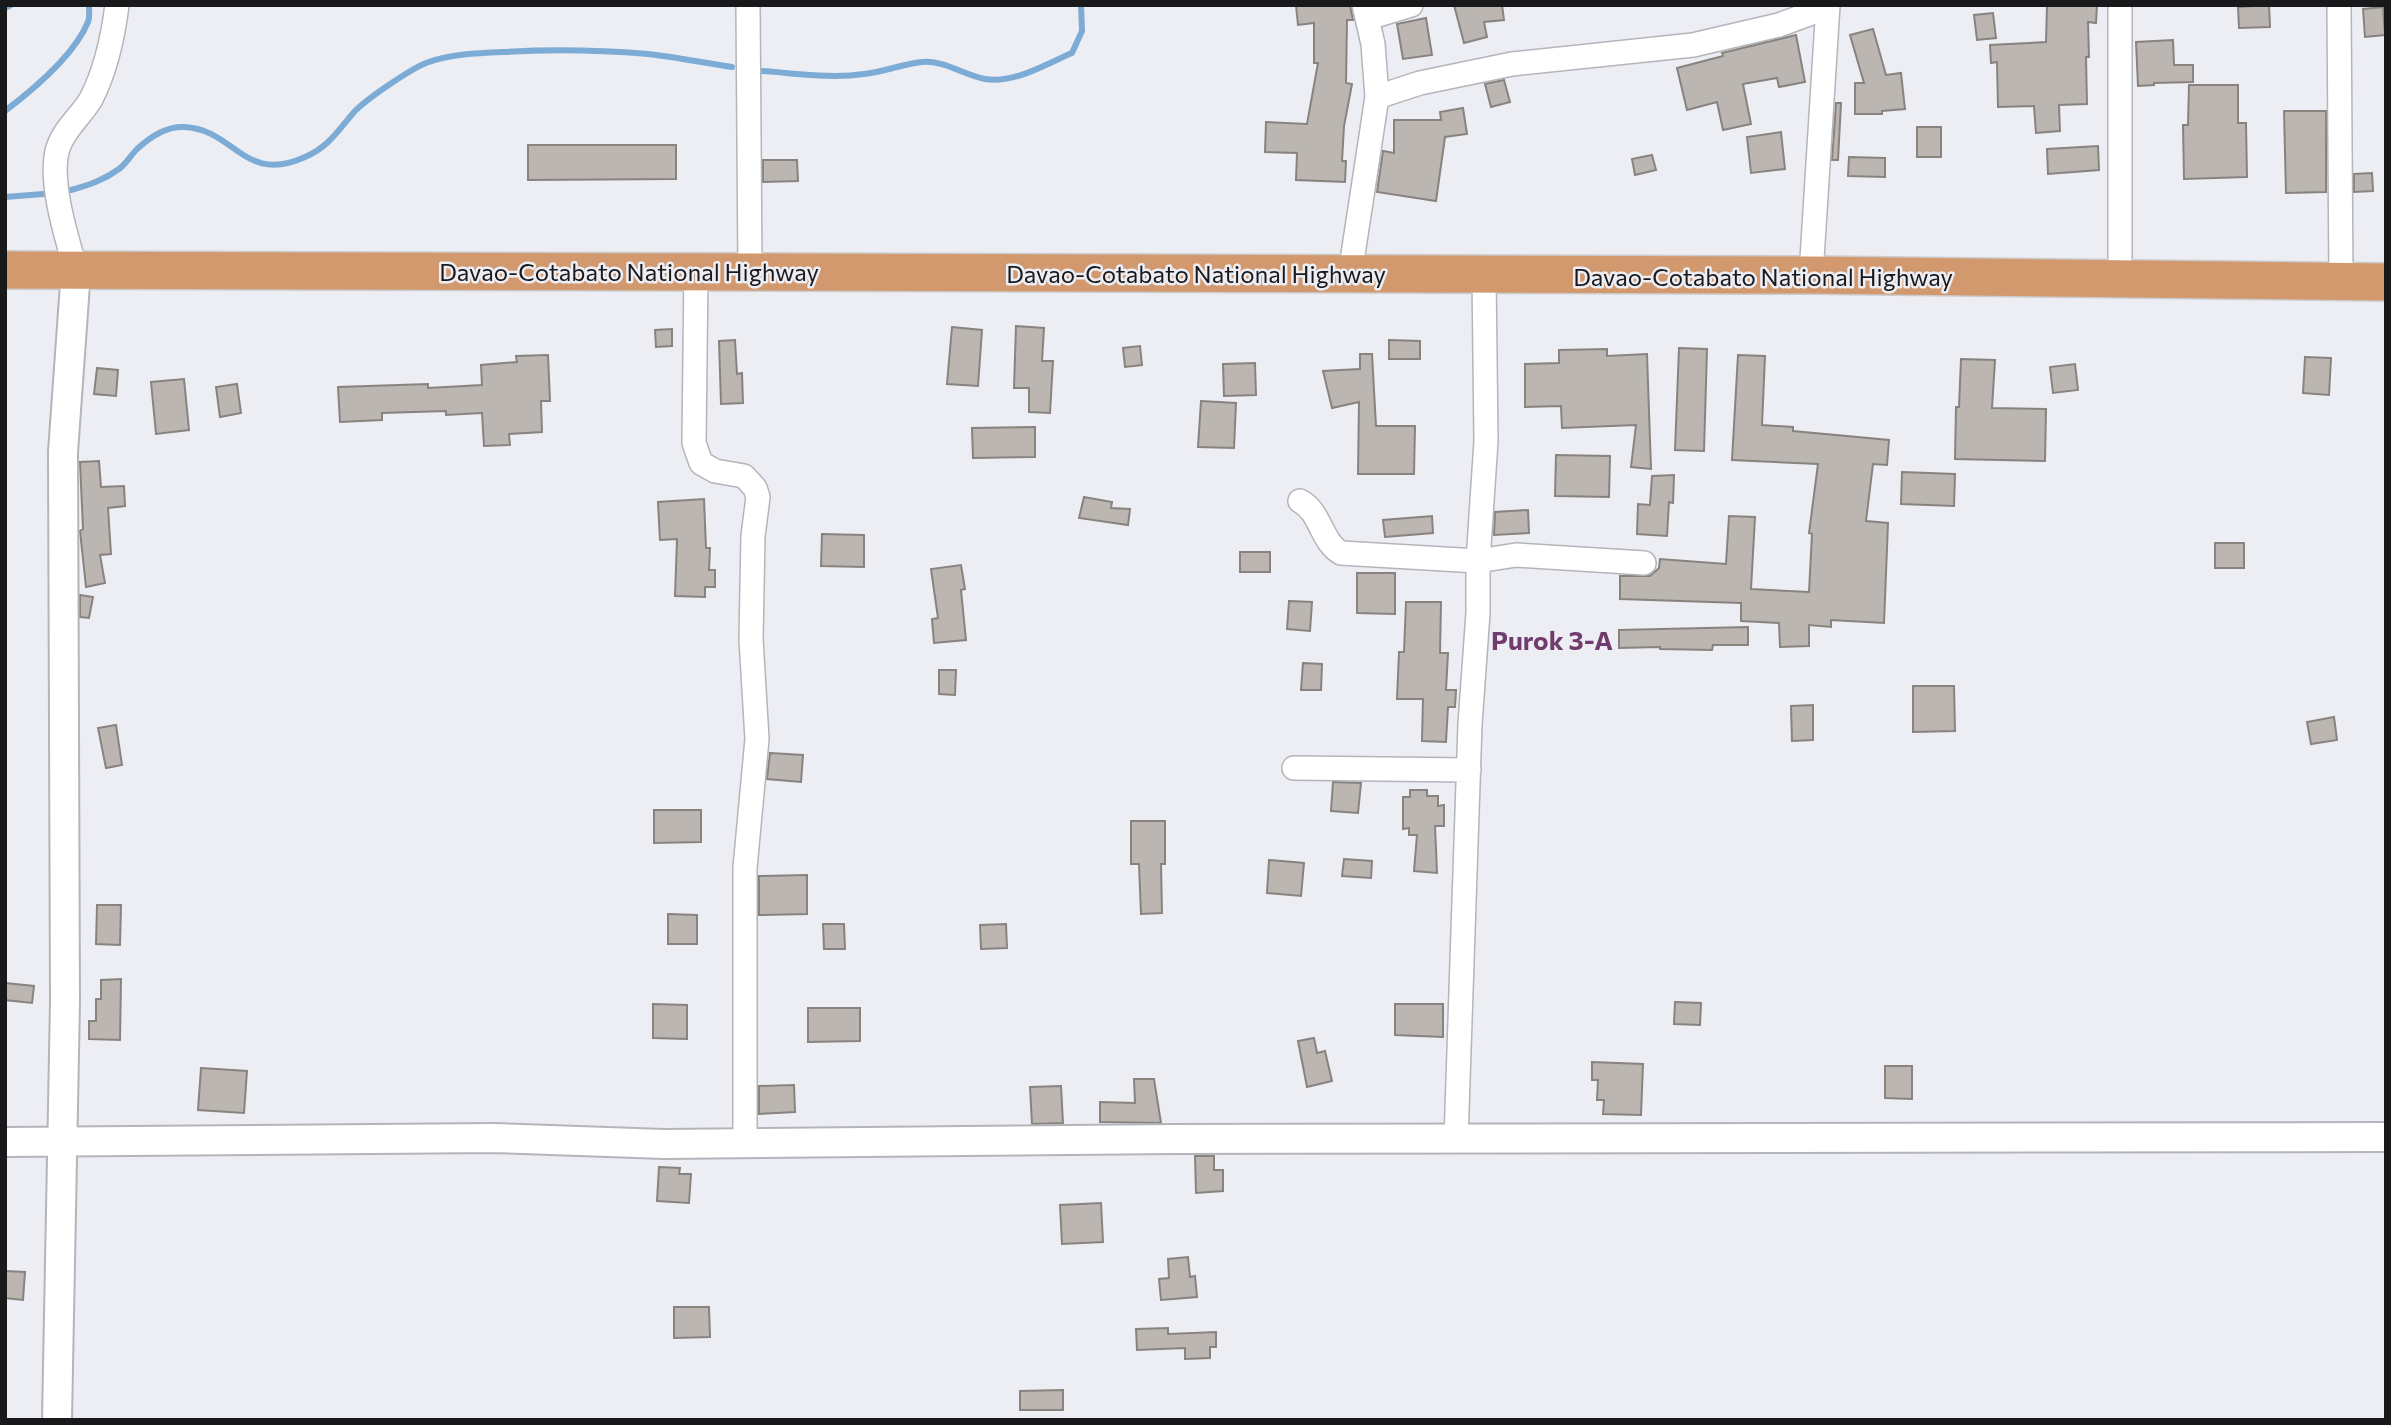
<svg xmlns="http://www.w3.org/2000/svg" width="2391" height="1425" viewBox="0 0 2391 1425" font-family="Commissioner,sans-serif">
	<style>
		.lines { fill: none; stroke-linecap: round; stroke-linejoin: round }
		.stream { stroke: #7cacd6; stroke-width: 6 }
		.building { fill: #bbb6b1; stroke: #88837e; stroke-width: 2 }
		.minor-casing { stroke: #b4b5bb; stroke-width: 26 }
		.tertiary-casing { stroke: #b4b5bb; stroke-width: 32 }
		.trunk-casing { stroke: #cccccd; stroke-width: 40 }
		.minor { stroke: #fff; stroke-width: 23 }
		.tertiary { stroke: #fff; stroke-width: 28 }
		.trunk { stroke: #d2986e; stroke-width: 37 }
		.labels { text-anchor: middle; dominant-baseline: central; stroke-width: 5; stroke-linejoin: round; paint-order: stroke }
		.street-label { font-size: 24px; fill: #19191c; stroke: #ededf4 }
		.neighbourhood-label { font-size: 26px; font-weight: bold; fill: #6f3c6d; stroke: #ededf4 }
	</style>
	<rect width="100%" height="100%" fill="#ededf4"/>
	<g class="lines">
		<path class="stream" d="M5,8L11,5
			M761,71C795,73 830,79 864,74C884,72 902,64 922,62C944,60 964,75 985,79C1014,84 1046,64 1072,53L1082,31L1081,5
			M5,111C34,89 74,56 88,22C90,17 89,11 89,5
			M71,190C89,185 104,180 119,169C127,163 131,155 137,149C150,137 166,126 184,127C235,129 244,185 305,157C329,147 339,129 355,111C368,98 409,70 426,63C450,54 479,53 504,52C552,49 600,50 648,54C676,57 704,63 732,67
			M5,197L43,194"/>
	</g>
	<path class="building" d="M1296,5H1350L1353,20H1347L1346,83L1352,84L1344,126L1342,161H1346L1345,182L1296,180L1297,153L1265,152L1266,122L1307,124L1318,63H1314V23L1298,25Z
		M1454,5H1502L1504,20L1484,22L1487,37L1464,43Z
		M2047,5H2097L2096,23L2088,22L2089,57H2086L2087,104L2059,105L2060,131L2036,133L2034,106L1998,107L1997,62L1991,63L1990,45L2046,42Z
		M2269,5L2270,27L2239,28L2238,7Z
		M2383,7L2385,35L2365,37L2363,9Z
		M1993,13L1996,38L1977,40L1974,15Z
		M1426,18L1432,55L1403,59L1397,24Z
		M1873,29L1886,75L1901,73L1905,109L1882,111V114H1855V83H1864L1850,35Z
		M1796,35L1805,82L1779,87L1777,78L1743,84L1751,124L1723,130L1717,102L1687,110L1677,68L1723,56L1722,53Z
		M2173,40L2174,65H2193V82L2154,83V85L2138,86L2136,42Z
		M1504,80L1510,102L1491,107L1485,84Z
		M2189,85H2238V123H2246L2247,177L2184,179L2183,125H2188Z
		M1836,103H1841L1838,160H1832Z
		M1463,108L1467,134L1445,137L1436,201L1377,192L1383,151L1394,153V120H1441L1440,112Z
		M2284,111H2326V192L2286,193Z
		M1917,127H1941V157H1917Z
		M1781,132L1785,169L1751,173L1747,137Z
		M528,145H676V179L528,180Z
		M2098,146L2099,170L2048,174L2047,149Z
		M1652,155L1656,170L1635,175L1632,159Z
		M1849,157L1885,158V177L1848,176Z
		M763,160H797L798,181L763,182Z
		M2372,173L2373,191L2354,192V174Z
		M1016,326L1044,328L1042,361H1053L1050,413L1029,412V388H1014Z
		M952,327L982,330L978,386L947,384Z
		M672,329V346L656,347L655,330Z
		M735,340L737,374L742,373L743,403L721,404L719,341Z
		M1389,340L1420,341V359H1389Z
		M1140,346L1142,365L1125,367L1123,348Z
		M1679,348L1707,349L1704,451L1675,450Z
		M1607,349V356L1647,354L1651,469L1631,467L1636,425L1562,428L1561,406L1525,407V364L1559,363V350Z
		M1360,354H1372L1376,426H1415L1414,474H1358L1359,402L1332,408L1323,371L1360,369Z
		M548,355L550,401H541L542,432L509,434L510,445L484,446L482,413L446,415V411L382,413V420L340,422L338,387L428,384V388L482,385L481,365L517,362L516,356Z
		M1738,355L1765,356L1762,425L1793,427V431L1889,440L1887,465L1873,464L1866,521L1888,523L1884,623L1831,620V627L1809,625V646L1780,647L1779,623L1741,621V603L1620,599V576H1650L1659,568L1660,559L1726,564L1729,516L1755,517L1751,589L1809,592L1812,534L1809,533L1818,464L1732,460Z
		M2305,357L2331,358L2329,395L2303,393Z
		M1961,359L1995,360L1992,408L2046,409L2045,461L1955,459L1956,407H1959Z
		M1255,363L1256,395L1224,396L1223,364Z
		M2075,364L2078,390L2053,393L2050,367Z
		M97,368L118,370L116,396L94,394Z
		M184,379L189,430L156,434L151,382Z
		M237,384L241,413L220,417L216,387Z
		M1201,401L1236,403L1234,448L1198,447Z
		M1035,427V457L973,458L972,428Z
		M1556,455L1610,456L1609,497L1555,496Z
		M99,461L101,487L124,486L125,506L108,508L111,554L100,555L105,583L86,587L80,531L83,529L80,462Z
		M1902,472L1955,474L1954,506L1901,504Z
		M1674,475L1673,503L1669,502L1667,536L1637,534L1638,504L1650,505L1652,476Z
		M1084,497L1112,502L1111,508L1130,509L1128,525L1079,518Z
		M704,499L706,548H710L709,570H715V587H705V597L675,596L677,539L660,540L658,502Z
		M1528,510L1529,533L1494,535L1495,512Z
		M1432,516L1433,533L1385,537L1383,520Z
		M822,534L864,535V567L821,566Z
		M2215,543H2244V568H2215Z
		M1240,552H1270V572H1240Z
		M961,565L965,589L961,590L966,640L934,643L932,619L938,618L931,569Z
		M1357,573H1395V614L1357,613Z
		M80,595L93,597L89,618L80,617Z
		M1289,601L1312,602L1310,631L1287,629Z
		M1406,602H1441L1440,653H1448L1446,690H1456L1455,707H1448L1446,742L1422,741L1423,699H1397L1399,652H1404Z
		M1748,627V645H1713L1712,650L1660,649V647L1619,648V630Z
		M1303,663L1322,664L1321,690H1301Z
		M939,670H956L955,695L939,694Z
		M1913,686H1954L1955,731L1913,732Z
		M1813,705V740L1792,741L1791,706Z
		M2334,717L2337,740L2311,744L2307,722Z
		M116,725L122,765L106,768L98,728Z
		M770,753L803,755L801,782L767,779Z
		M1333,782L1361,783L1358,813L1331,811Z
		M1410,790H1427V796H1438V806L1444,805V826H1435L1437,873L1414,871L1417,835H1409V828L1403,829V797H1410Z
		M654,810H701V842L654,843Z
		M1131,821H1165V864H1161L1162,913L1141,914L1139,864H1131Z
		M1344,859L1372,861L1371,878L1342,876Z
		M1269,860L1304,863L1301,896L1267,893Z
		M807,875V914L759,915V876Z
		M97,905H121L120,945L96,944Z
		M668,914L697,915V944H668Z
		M823,924H844L845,949H824Z
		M1006,924L1007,948L981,949L980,925Z
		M121,979L120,1040L89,1039V1021H96V999H101V980Z
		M5,983L34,986L32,1003L5,1000Z
		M1675,1002L1701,1003L1700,1025L1674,1024Z
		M653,1004L687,1005V1039L653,1038Z
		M1395,1004H1443V1037L1395,1035Z
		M808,1008H860V1041L808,1042Z
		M1314,1038L1317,1053L1325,1051L1332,1081L1307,1087L1298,1041Z
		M1592,1062L1643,1064L1641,1115L1603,1114L1604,1100H1597L1598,1080H1592Z
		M1885,1066H1912V1099L1885,1098Z
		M201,1068L247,1071L244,1113L198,1110Z
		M1134,1079H1154L1161,1123L1100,1122V1102L1135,1103Z
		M794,1085L795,1112L759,1114V1086Z
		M1061,1086L1063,1123L1032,1124L1030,1087Z
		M1195,1156H1214V1170H1223V1191L1196,1193Z
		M659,1167L680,1168L679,1174H691L689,1203L657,1201Z
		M1101,1203L1103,1242L1062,1244L1060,1205Z
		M1188,1257L1190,1277L1195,1276L1197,1297L1161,1300L1159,1279L1169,1278L1168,1259Z
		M5,1271L25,1272L23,1300L5,1298Z
		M674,1307H709L710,1337L674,1338Z
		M1168,1328V1334L1216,1332V1347H1210V1358L1185,1359V1348L1137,1350L1136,1329Z
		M1063,1390V1410H1020V1391Z"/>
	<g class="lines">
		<defs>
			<path id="minor" d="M748,5L750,271
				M2120,5V279
				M2339,5L2341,282
				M1368,18L1411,5
				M1377,97L1420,83L1512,64L1693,45L1779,25L1828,7
				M76,270C67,239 48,180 58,148C64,129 81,116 91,99C106,70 113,37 117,5
				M696,271L694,443L701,463L715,471L744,476L755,488L758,497L753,536L751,639L757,739L745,868V1144
				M1350,274L1377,97L1373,44L1364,5
				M1811,275L1828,5
				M1300,501C1321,512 1321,542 1341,553L1478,561L1486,441L1484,274
				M1294,768L1469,770
				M1456,1140L1470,724L1478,613V561L1516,555L1644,563"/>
			<path id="tertiary" d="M5,1142L493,1138L664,1144L1175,1139L2386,1137
				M57,1420L65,1001L63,452L76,270"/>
			<path id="trunk" d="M5,270L1811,275L2386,282"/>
		</defs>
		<use href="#minor" class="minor-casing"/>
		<use href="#tertiary" class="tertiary-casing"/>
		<use href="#trunk" class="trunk-casing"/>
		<use href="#minor" class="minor"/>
		<use href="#tertiary" class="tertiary"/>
		<use href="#trunk" class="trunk"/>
	</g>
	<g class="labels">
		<g class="street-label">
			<text x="629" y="271">Davao-Cotabato National Highway</text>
			<text x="1196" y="273">Davao-Cotabato National Highway</text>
			<text x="1763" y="276">Davao-Cotabato National Highway</text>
		</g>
		<g class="neighbourhood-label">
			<text x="1552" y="639">Purok 3-A</text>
		</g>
	</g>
	<rect width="2391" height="1425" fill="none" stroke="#19191c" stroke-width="14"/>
</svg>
